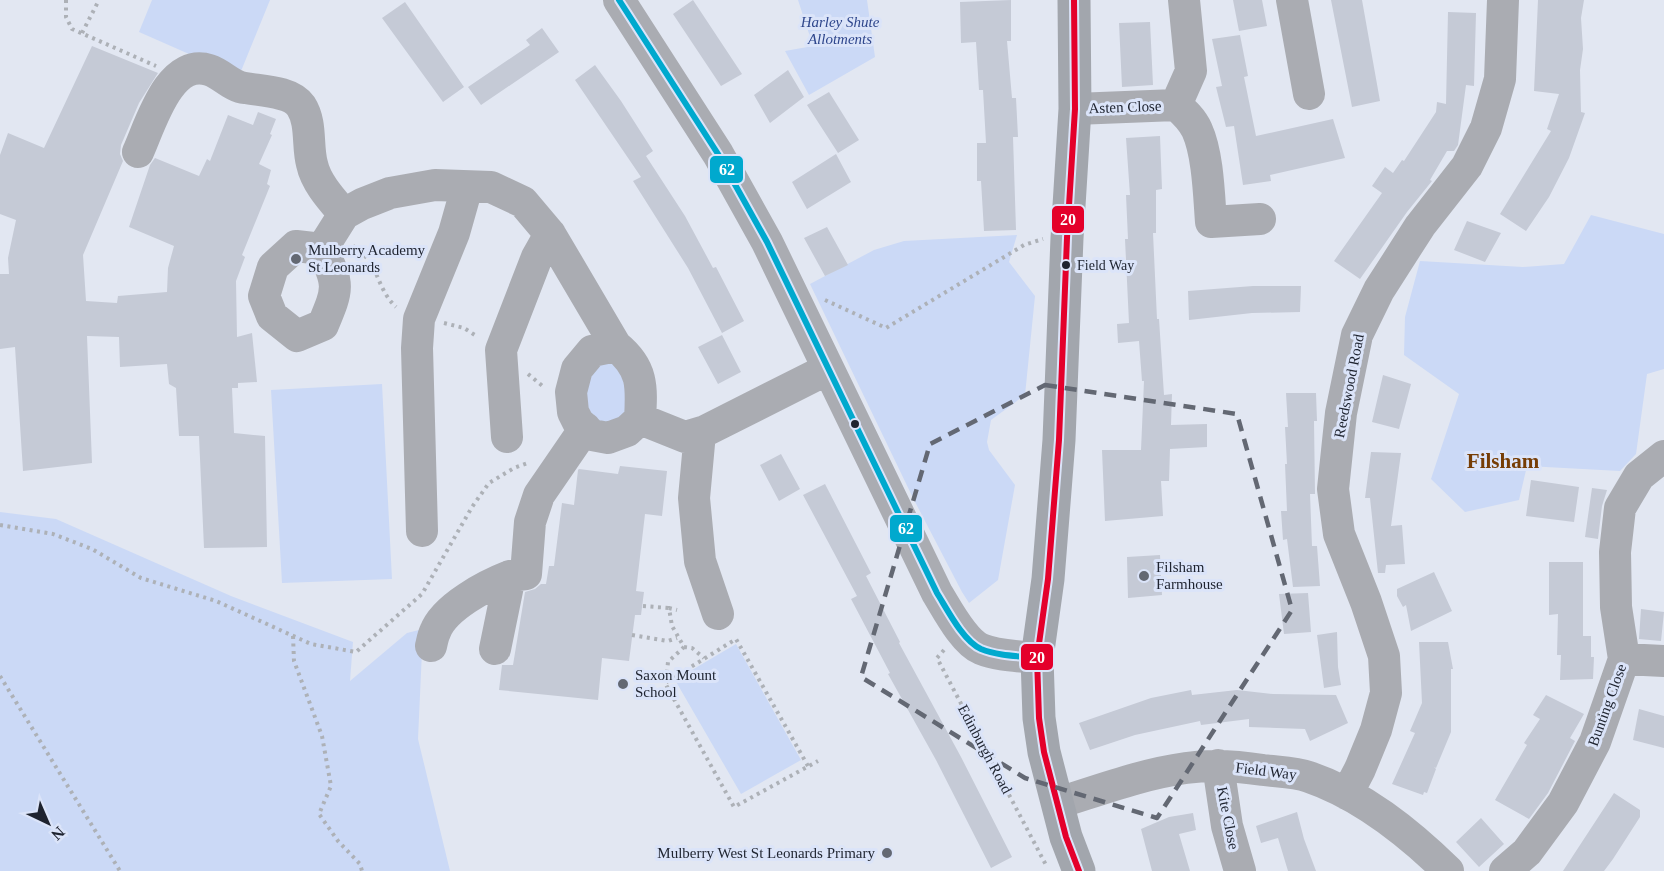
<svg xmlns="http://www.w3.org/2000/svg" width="1664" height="871" viewBox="0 0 1664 871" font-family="'Times New Roman',serif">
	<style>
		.green { fill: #cbd9f6 }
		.building { fill: #c5cad6 }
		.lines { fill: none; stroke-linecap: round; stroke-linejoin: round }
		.path { stroke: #adb1b7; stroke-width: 4; stroke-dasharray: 3 4.5; stroke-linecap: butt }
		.minor { stroke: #aaacb2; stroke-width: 32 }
		.major { stroke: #a2a6ad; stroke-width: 33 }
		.bus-1-casing { stroke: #dbe4f9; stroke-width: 10 }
		.bus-2-casing { stroke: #dbe4f9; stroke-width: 10 }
		.bus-1 { stroke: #00a9ce; stroke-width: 6 }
		.bus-2 { stroke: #e4002b; stroke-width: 6 }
		.marked { fill: none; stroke: #636873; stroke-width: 4.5; stroke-dasharray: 12 8; stroke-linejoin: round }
		.poi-dot { fill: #636873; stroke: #dbe4f9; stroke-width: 2 }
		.bus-dot { fill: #1e232f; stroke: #dbe4f9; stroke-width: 2 }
		.labels { text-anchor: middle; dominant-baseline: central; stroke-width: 6; stroke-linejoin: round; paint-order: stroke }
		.bus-label { font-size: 14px; fill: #1e232f; stroke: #dbe4f9; text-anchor: start }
		.park-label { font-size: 15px; font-style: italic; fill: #2e468c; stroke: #dbe4f9 }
		.street-label { font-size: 15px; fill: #1e232f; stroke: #dbe4f9 }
		.poi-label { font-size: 15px; fill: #1e232f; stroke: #dbe4f9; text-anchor: start }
		.district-label { font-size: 21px; font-weight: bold; fill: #763d05; stroke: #dbe4f9 }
		.line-badge { stroke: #dbe4f9; stroke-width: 2 }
		.badge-label { font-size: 16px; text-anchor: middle; font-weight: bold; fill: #fff }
	</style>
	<rect width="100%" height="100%" fill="#e2e7f2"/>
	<path class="green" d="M152,0H270L239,76L139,32Z
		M798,0H867L875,57L809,95L785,51L813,46Z
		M1591,215L1664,234V369L1647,374L1636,454L1620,471L1527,466L1519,500L1465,512L1431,479L1459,394L1404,355L1405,317L1420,261L1523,267L1564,264Z
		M1017,235L1009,262L1035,296L1025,395L991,420L987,442L989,450L1015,485L998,580L969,603L962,592L913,498L810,284L874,250L904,241Z
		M611,361L628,375L625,412L615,421L602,425L585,410V380L598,363Z
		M382,384L392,579L282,583L271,390Z
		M0,512L56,519L231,596L353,642L350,681L407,633L423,629L418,739L450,871H0Z
		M736,644L801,760L741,794L675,680Z"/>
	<path class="building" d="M693,0L742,74L721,86L673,14Z
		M1011,0V41H1007L1012,98H1016L1018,137H1013L1016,230L984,231L981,181H977V143H986L983,90H979L976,42L961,43L960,2Z
		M1233,0H1262L1267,26L1239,31Z
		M1331,0H1362L1380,101L1352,107Z
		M1538,0H1584L1581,18L1583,49L1580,70L1581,112L1585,113L1569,158L1549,197L1526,231L1500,214L1551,131L1547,129L1559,94L1534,91Z
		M405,2L464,87L443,102L382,18Z
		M1448,12L1476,13L1474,86L1466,85L1458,145L1454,151H1447L1430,180L1432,181L1407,212L1360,279L1334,261L1382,193L1372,186L1385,167L1393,173L1402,160L1404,161L1436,112L1437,102L1446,104Z
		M1150,22L1153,85L1122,87L1119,23Z
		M542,28L559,52L481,105L468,87L530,45L526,40Z
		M1240,35L1248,76L1244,77L1256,136L1333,119L1345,158L1270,175L1271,181L1243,185L1234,126L1226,127L1216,87L1222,86L1212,39Z
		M92,46L158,73L139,103L121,145L120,154L123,161L83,255L86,301L117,303L118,296L167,292L168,268L174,246L129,227L150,165L155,158L199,176L207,159L210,161L228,115L253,125L258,112L276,119L270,134L272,135L259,164L271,170L267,184L270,186L242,255L245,257L236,281L237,337L252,333L257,382L238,383V388H232L234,433L265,436L267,547L204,548L199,436H179L176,388L169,384L167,364L120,367L119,337L87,336L92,463L23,471L15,347L0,349V274H9L8,258L16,220L0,214V155L8,133L44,148Z
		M595,65L621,101L653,151L646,156L685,216L713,268L716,267L744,321L722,333L688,268L633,181L641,177L575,80Z
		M788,70L804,97L770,123L754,95Z
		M829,92L859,140L838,153L807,105Z
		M1160,136L1162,189L1156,190V233H1153L1157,319H1159L1164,395L1172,394L1171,425L1207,424V447L1170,449L1169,481H1161L1163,516L1105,521L1102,450H1141L1144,381H1142L1139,341L1118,343L1117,324L1129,323L1125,239H1128L1126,195H1130L1126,138Z
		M836,154L851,182L807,209L792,182Z
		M1467,221L1501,233L1485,262L1454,250Z
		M827,227L848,265L825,276L804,238Z
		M1253,286H1301L1300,312L1252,313L1189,320L1188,291Z
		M722,335L741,372L718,384L698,347Z
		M1383,375L1411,384L1399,429L1372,422Z
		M1286,393H1316L1317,421H1314L1315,494H1310L1312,546H1317L1320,586L1293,587L1287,539L1283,540L1281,511H1287L1285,464H1287L1285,427H1288Z
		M1371,452L1401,453L1391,526L1402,525L1405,564L1386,565L1385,573H1378L1370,498H1365Z
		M781,454L800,489L779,501L760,465Z
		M620,466L667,471L662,516L645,514L636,591L644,592L641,615H635L629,661L602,658L598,700L499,690L502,665H513L525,592L535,589L541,584H546L549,566H554L562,503L574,505L578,470L579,469L618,474Z
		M1531,480L1579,487L1574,522L1526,516Z
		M825,484L871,573L866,576L900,642L899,643L961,757L1012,857L991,868L936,760L888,674L890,673L851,599L857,596L803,495Z
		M1592,488L1607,490L1602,506L1598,539L1585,537Z
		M1160,555L1162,595L1128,598L1127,557Z
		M1549,562H1583V636H1591V657H1594L1593,679L1560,680L1561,655H1557L1558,614L1549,615Z
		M1434,572L1452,611L1411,631L1406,605L1403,607L1397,596V589Z
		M1308,593L1311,632L1284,634L1279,594Z
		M1641,609L1664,612L1661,641L1639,639Z
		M1337,632L1338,667L1341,685L1324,688L1317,635Z
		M1419,642H1448L1453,669H1451V732L1436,768L1434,767L1436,769L1427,793L1424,792L1423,795L1392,784L1415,733L1410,731L1422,703Z
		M1191,690L1192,695L1237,690L1273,694L1336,695L1348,723L1310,741L1305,729L1249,727V719L1201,725L1200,721L1135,735L1090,750L1079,723L1151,698Z
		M1546,695L1584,714L1570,738L1575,741L1548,793L1529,819L1495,800L1527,745L1524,743L1540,719L1533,715Z
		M1639,709L1664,716V748L1633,740Z
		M1614,793L1640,810V817L1613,859L1604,871H1563Z
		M1297,812L1304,839L1316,871H1288L1278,838L1261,843L1256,826Z
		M1193,813L1196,830L1179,834L1190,871H1152L1141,829L1169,817Z
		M1481,818L1504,844L1479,867L1456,842Z"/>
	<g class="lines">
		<path class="path" d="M66,0V17L72,29L156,66
			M82,33L99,0
			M353,246C380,263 375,287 396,307
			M825,300L886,328L1024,245L1043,239
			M444,323L464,328L478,337
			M528,374L545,388
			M0,525L53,534L92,549L141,578L216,601L311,644L356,652L422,594L472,507L489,483L514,468L528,463
			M643,606L669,608
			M632,635L668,641L677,638
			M293,636L294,661L322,736L331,786L319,814L338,841L360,864L362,871
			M684,647L692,648L704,658
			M944,650L937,658L1046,865
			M0,676L120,871
			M669,680L667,672L668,662L684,647L672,626L669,608L677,610
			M808,766L736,639L665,683L734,807L818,761"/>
		<path class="minor" d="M619,0L718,154L767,242L937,593C947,609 963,641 981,649C998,656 1018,656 1037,658
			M1184,0L1191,71L1176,105C1184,112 1192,119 1197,130C1208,154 1209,196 1211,222L1260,219
			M1292,0L1309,94
			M1075,109L1176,105
			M138,152C150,126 169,57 209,70C222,74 232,87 245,88C262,91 291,91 301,106C312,123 307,146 312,164C316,183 332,200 344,214
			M322,249L296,246L273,267L264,296L272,316L297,336L323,325C338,289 340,285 322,249L344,214L362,204L390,193L435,185L491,187L523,202L550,234L616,346
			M616,346C643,368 642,386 640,419L627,431L608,438L592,435L578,422L573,412L571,392L577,369L592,351Z
			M640,419L685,437L705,431L828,369
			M700,433L694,498L700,561L718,614
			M507,437L501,350L537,257L550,234
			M422,531L417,348L419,319L454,233L467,187
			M431,646C432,642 433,636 435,632C444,607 487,585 510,576
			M495,649L510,576L526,574L530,522L539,495L585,428
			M1624,659L1664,661
			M1218,765L1227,826L1240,871
			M1347,794L1360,769L1376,730L1386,693L1384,656L1366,602L1339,534L1333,489L1341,413L1357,335L1379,290L1420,226L1467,166L1486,128L1500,79L1503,0
			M1058,803C1100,790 1142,774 1186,768C1212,764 1238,766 1263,770C1278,772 1295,772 1309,777C1362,795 1408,832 1448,871
			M1505,871L1527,852L1563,803L1595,742L1624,659L1616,607L1615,552L1620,508L1639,476L1664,456"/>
		<path class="major" d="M1074,0L1075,109L1067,238L1059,440L1048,579L1037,658L1039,718L1044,752L1066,837L1079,871"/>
		<defs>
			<path id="bus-1" d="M619,0L718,154L767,242L937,593C947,609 963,641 981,649C998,656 1018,656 1037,658"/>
			<path id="bus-2" d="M1074,0L1075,109L1067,238L1059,440L1048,579L1037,658L1039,718L1044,752L1066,837L1079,871"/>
		</defs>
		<use href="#bus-1" class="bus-1-casing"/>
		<use href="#bus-2" class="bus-2-casing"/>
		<use href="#bus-1" class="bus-1"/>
		<use href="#bus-2" class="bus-2"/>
	</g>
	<path class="marked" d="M1045,385L1237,414L1292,610L1157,818L1025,778L861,677L930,444Z"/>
	<g class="poi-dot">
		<circle cx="296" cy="259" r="6"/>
		<circle cx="1144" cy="576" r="6"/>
		<circle cx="623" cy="684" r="6"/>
		<circle cx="887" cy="853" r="6"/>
	</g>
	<g class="bus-dot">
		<circle cx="1066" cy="265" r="5"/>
		<circle cx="855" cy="424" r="5"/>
	</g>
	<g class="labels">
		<g class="bus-label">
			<text x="1077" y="265">Field Way</text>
		</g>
		<g class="park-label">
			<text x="840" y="22">Harley Shute<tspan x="840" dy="17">Allotments</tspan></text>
		</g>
		<g class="street-label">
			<text transform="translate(1125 107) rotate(-2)">Asten Close</text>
			<text transform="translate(1349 386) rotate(-79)">Reedswood Road</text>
			<text transform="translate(1607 705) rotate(-70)">Bunting Close</text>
			<text transform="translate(985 749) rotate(62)">Edinburgh Road</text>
			<text transform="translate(1266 771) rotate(7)">Field Way</text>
			<text transform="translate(1228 818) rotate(79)">Kite Close</text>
		</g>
		<g class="poi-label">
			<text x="308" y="250">Mulberry Academy<tspan x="308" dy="17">St Leonards</tspan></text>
			<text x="1156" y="567">Filsham<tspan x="1156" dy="17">Farmhouse</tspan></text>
			<text x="635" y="675">Saxon Mount<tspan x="635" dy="17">School</tspan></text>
			<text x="875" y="853" text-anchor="end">Mulberry West St Leonards Primary</text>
		</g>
		<g class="district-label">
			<text x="1503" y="461">Filsham</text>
		</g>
	</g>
	<g class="line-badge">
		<rect x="709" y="155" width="35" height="29" rx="6" fill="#00a9ce"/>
		<rect x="1051" y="205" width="34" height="29" rx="6" fill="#e4002b"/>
		<rect x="889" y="514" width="34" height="29" rx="6" fill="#00a9ce"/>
		<rect x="1020" y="643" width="34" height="28" rx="6" fill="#e4002b"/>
	</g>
	<g class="badge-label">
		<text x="727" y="175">62</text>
		<text x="1068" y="225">20</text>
		<text x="906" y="534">62</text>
		<text x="1037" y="663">20</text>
	</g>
	<g transform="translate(48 823) rotate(136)" stroke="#dbe4f9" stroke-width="4.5" paint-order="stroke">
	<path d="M0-4.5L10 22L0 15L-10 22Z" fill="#1e232f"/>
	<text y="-9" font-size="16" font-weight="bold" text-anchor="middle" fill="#1e232f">N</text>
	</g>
</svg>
